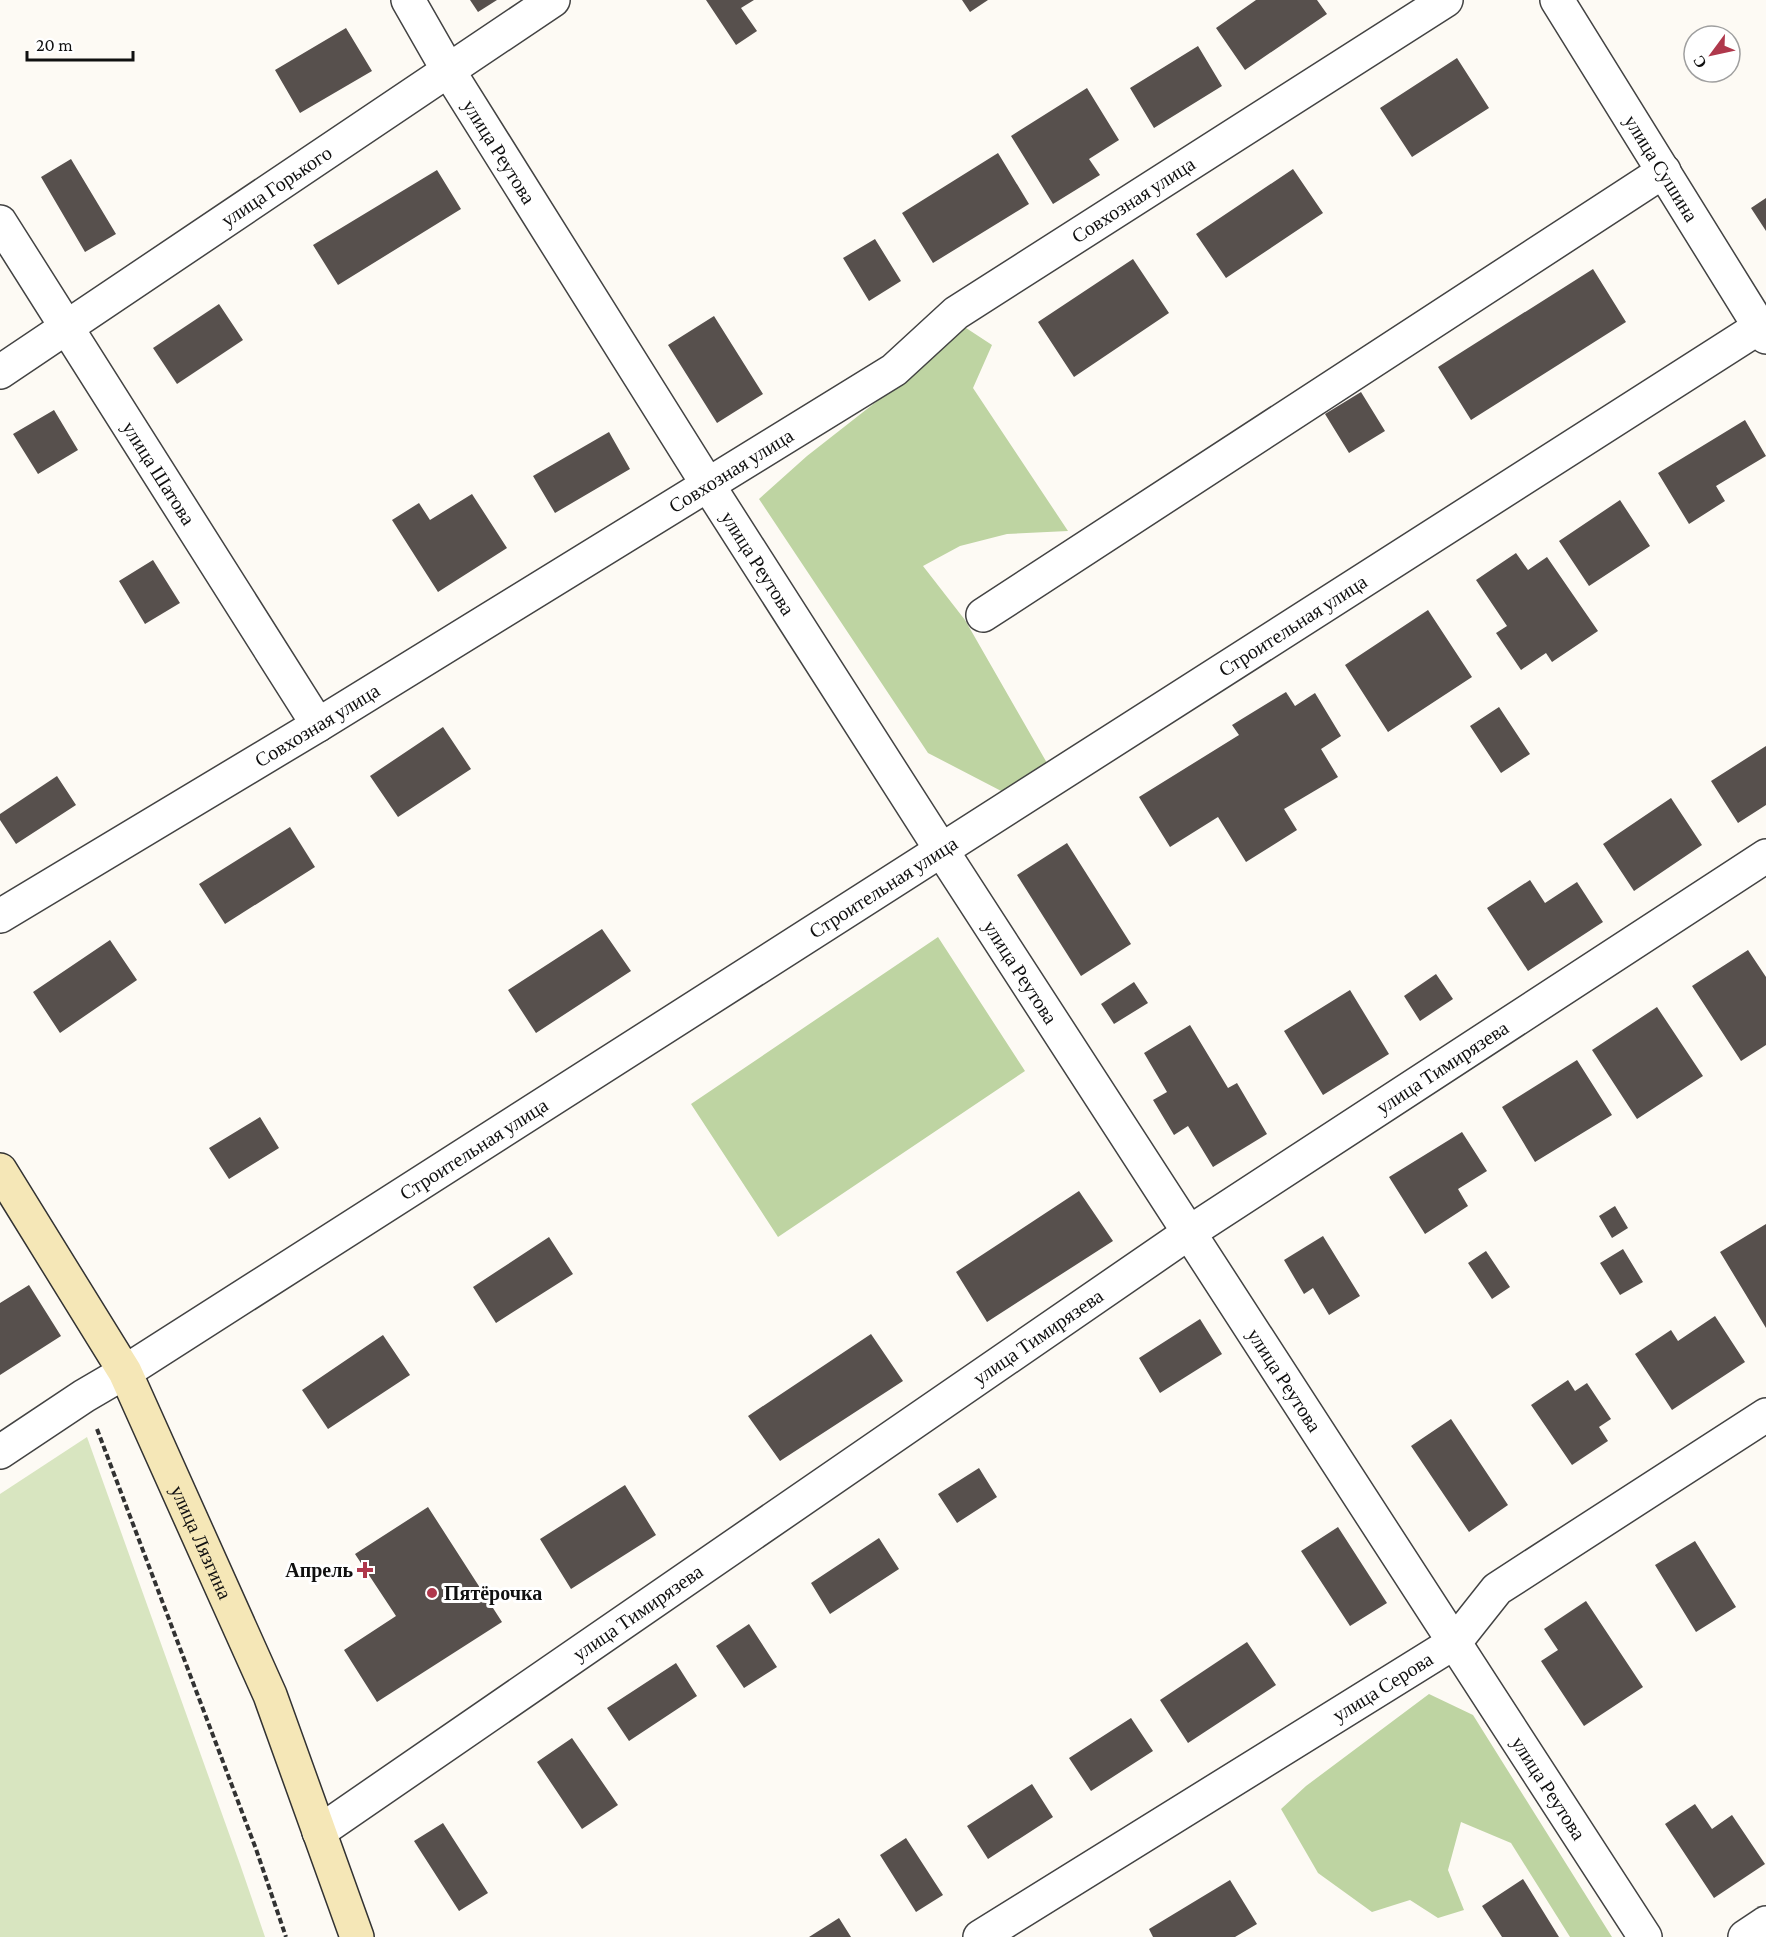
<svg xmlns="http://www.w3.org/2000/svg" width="1766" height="1937" viewBox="0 0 1766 1937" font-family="'Crimson Pro',serif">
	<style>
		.green { fill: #d8e5c0 }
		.forest { fill: #bed4a2 }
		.building { fill: #57504d }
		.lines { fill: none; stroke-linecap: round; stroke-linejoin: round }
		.minor-casing { stroke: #434343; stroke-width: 36 }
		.tertiary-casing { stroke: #434343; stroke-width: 36 }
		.secondary-casing { stroke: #323232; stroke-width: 36 }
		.path { stroke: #323232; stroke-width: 4; stroke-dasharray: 6 3; stroke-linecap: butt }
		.minor { stroke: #fff; stroke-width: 33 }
		.tertiary { stroke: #fff; stroke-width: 33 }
		.secondary { stroke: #f5e7b7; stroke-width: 33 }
		.poi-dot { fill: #af384c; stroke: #fff; stroke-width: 2 }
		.labels { text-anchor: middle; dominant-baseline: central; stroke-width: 6; stroke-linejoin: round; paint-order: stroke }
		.street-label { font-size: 20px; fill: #101010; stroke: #fff }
		.poi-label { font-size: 20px; font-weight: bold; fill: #101010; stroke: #fff; text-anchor: end }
	</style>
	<rect width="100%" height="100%" fill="#fdfaf4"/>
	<path class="green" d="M87,1437L241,1867L265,1937H0V1494Z"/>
	<path class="forest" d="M963,326L992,345L973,388L1068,531L1007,534L960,546L923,566L965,620L1047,763L1007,794L928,753L759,499L807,456L904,380Z
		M938,937L1025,1071L778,1237L691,1104Z
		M1429,1694L1473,1715L1612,1937H1570L1511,1843L1461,1822L1448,1870L1464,1910L1438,1918L1410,1900L1372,1912L1318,1873L1281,1809L1306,1786Z"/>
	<path class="building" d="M470,0H497L478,12Z
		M706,0H754L741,8L757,31L736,45Z
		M962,0H988L970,12Z
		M1256,0H1317L1327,14L1245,70L1216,28Z
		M346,28L372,71L300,113L275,70Z
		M1198,46L1222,86L1154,128L1130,88Z
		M1457,58L1489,108L1412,157L1380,108Z
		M1087,88L1119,140L1089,159L1100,175L1053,204L1011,136Z
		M998,153L1029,204L933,263L902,213Z
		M71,159L116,234L85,252L41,177Z
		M1293,169L1323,213L1226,278L1196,234Z
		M437,170L461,209L338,285L313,245Z
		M1766,198V231L1751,208Z
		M875,239L901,281L869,301L843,258Z
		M1133,259L1169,313L1074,377L1038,322Z
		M1593,269L1626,322L1471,420L1438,367Z
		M219,304L243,340L177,384L153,348Z
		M714,316L763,394L717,423L668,345Z
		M1361,392L1385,431L1349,453L1325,414Z
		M54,410L78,450L38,474L13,434Z
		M1745,420L1766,456L1716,486L1725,501L1689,524L1658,473Z
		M609,432L630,469L555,513L533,476Z
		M472,494L507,548L438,592L392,520L419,503L430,520Z
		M1620,500L1650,546L1589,586L1559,541Z
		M1516,553L1528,570L1547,557L1598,631L1552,662L1546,653L1521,670L1496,633L1507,626L1476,580Z
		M153,560L180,603L145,624L119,581Z
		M1428,610L1472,677L1388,732L1345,665Z
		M1286,692L1295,706L1315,693L1341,736L1321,749L1338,777L1284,809L1297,830L1246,862L1218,817L1170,847L1139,797L1239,735L1232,725Z
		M1499,707L1530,754L1501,773L1470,726Z
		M443,727L471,769L398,817L370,776Z
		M1766,746V805L1738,823L1711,781Z
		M57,776L76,805L16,844L0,820V814Z
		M1671,798L1702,845L1634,891L1603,844Z
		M290,827L315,867L225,924L199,884Z
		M1067,843L1131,944L1081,976L1017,875Z
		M1530,880L1545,903L1577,882L1603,922L1528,971L1487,908Z
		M602,929L631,971L536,1033L508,990Z
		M110,940L137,980L60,1033L33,992Z
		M1748,950L1766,977V1045L1741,1061L1692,986Z
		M1436,974L1453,999L1420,1021L1404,996Z
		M1134,982L1148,1003L1114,1024L1101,1004Z
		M1350,990L1389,1054L1323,1095L1284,1031Z
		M1657,1007L1703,1076L1637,1119L1592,1050Z
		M1190,1025L1228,1088L1237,1083L1267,1134L1213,1167L1188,1126L1174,1135L1153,1100L1167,1092L1144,1053Z
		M1577,1060L1612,1115L1535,1162L1502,1107Z
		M260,1117L279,1148L229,1179L209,1148Z
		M1462,1132L1487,1171L1458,1189L1468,1206L1425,1234L1389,1177Z
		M1079,1191L1113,1241L987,1322L956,1272Z
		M1615,1206L1628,1228L1612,1238L1599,1216Z
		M1766,1224V1328L1720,1252Z
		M1323,1236L1360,1296L1329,1315L1313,1288L1304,1294L1284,1260Z
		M549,1237L573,1274L496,1323L473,1287Z
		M1623,1249L1643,1282L1620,1295L1600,1263Z
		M1486,1251L1510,1287L1492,1299L1468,1263Z
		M29,1285L61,1336L0,1375V1303Z
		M1715,1316L1745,1362L1672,1410L1635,1354L1671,1330L1678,1341Z
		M1200,1319L1222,1354L1160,1393L1139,1358Z
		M871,1334L903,1381L780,1461L748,1416Z
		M383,1335L410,1375L328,1429L302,1390Z
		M1568,1380L1575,1391L1587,1383L1611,1419L1599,1427L1608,1441L1572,1465L1531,1405Z
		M1451,1419L1508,1505L1469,1532L1411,1446Z
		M979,1468L997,1497L957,1523L938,1494Z
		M625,1485L656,1535L571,1589L540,1539Z
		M428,1507L502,1622L377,1702L344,1650L396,1616L355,1554Z
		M1338,1527L1387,1603L1350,1626L1301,1551Z
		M879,1538L899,1569L830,1614L811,1583Z
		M1695,1541L1736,1607L1696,1632L1655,1565Z
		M1586,1601L1643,1687L1584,1726L1541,1661L1558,1650L1544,1629Z
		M749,1624L777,1667L744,1688L716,1646Z
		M1247,1642L1276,1685L1188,1743L1160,1700Z
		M676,1663L697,1696L629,1741L607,1708Z
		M1131,1718L1153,1751L1091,1791L1069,1758Z
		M572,1738L618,1805L582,1829L537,1762Z
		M1032,1784L1053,1817L988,1859L967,1826Z
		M1695,1804L1712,1829L1732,1815L1765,1864L1714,1898L1665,1824Z
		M443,1823L488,1893L459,1911L414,1841Z
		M906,1838L943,1895L916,1912L880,1855Z
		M1523,1879L1559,1937H1502L1482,1906Z
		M1230,1880L1257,1924L1235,1937H1153L1149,1929Z
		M839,1918L851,1937H809Z"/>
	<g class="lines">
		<defs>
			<g id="minor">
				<path id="s1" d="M408,0L448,70L708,485L942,851L1645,1937"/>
				<path id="s2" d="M0,222L318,725"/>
				<path id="s3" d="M0,372L553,0"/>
				<path d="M983,615L1664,171"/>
				<path id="s4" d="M0,916L318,725L894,370L956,313L1446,0"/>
				<path id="s5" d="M125,1372L1766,323"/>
				<path id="s6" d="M319,1832L1190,1232L1766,856"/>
				<path id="s7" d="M980,1937L1455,1642L1497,1589L1766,1415"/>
				<path d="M1745,1937L1766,1923"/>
			</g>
			<g id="tertiary">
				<path id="s8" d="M1557,0L1766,337"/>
				<path d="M0,1452L84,1396L125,1372"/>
			</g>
			<g id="secondary">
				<path id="s9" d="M0,1170L125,1372L270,1695L357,1937"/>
			</g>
		</defs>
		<use href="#minor" class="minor-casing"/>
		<use href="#tertiary" class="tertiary-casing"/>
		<use href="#secondary" class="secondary-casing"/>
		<path class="path" d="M97,1429L256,1849L286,1937"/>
		<use href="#minor" class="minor"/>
		<use href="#tertiary" class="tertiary"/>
		<use href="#secondary" class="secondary"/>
	</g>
	<g class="poi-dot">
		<path d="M362 1561h6v6h6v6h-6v6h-6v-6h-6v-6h6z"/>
		<circle cx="432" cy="1593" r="6"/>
	</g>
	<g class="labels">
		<g class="street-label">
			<text stroke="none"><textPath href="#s1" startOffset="177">улица Реутова</textPath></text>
			<text stroke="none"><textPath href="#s8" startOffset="198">улица Сушина</textPath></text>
			<text stroke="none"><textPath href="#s3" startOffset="333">улица Горького</textPath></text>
			<text stroke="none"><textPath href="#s4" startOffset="1342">Совхозная улица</textPath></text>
			<text stroke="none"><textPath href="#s4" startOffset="856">Совхозная улица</textPath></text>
			<text stroke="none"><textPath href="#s2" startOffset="297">улица Шатова</textPath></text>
			<text stroke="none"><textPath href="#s1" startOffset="663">улица Реутова</textPath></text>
			<text stroke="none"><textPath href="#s5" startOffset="1386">Строительная улица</textPath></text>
			<text stroke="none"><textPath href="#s4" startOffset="370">Совхозная улица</textPath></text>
			<text stroke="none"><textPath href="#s5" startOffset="900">Строительная улица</textPath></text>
			<text stroke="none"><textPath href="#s1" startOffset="1149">улица Реутова</textPath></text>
			<text stroke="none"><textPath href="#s6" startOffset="1359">улица Тимирязева</textPath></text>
			<text stroke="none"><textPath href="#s5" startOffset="414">Строительная улица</textPath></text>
			<text stroke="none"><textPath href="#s6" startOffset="873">улица Тимирязева</textPath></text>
			<text stroke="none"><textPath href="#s1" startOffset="1635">улица Реутова</textPath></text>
			<text stroke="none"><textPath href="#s9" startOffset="424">улица Лязгина</textPath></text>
			<text stroke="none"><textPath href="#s6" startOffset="387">улица Тимирязева</textPath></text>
			<text stroke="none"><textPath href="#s7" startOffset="474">улица Серова</textPath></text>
			<text stroke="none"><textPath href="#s1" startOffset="2121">улица Реутова</textPath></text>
		</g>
		<g class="poi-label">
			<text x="353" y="1570">Апрель</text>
			<text x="444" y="1593" text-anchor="start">Пятёрочка</text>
		</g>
	</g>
	<g transform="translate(1712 54) rotate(237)"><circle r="28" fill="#ffffff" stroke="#9f9f9f" stroke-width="1.5"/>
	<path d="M0-4.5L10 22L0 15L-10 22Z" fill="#af384c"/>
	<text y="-9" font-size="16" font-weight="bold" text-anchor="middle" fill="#101010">С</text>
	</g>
	<path d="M27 51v9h106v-9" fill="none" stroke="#101010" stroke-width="3"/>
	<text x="36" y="51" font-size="18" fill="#101010" stroke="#ffffff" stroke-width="4.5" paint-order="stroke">20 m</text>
</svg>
